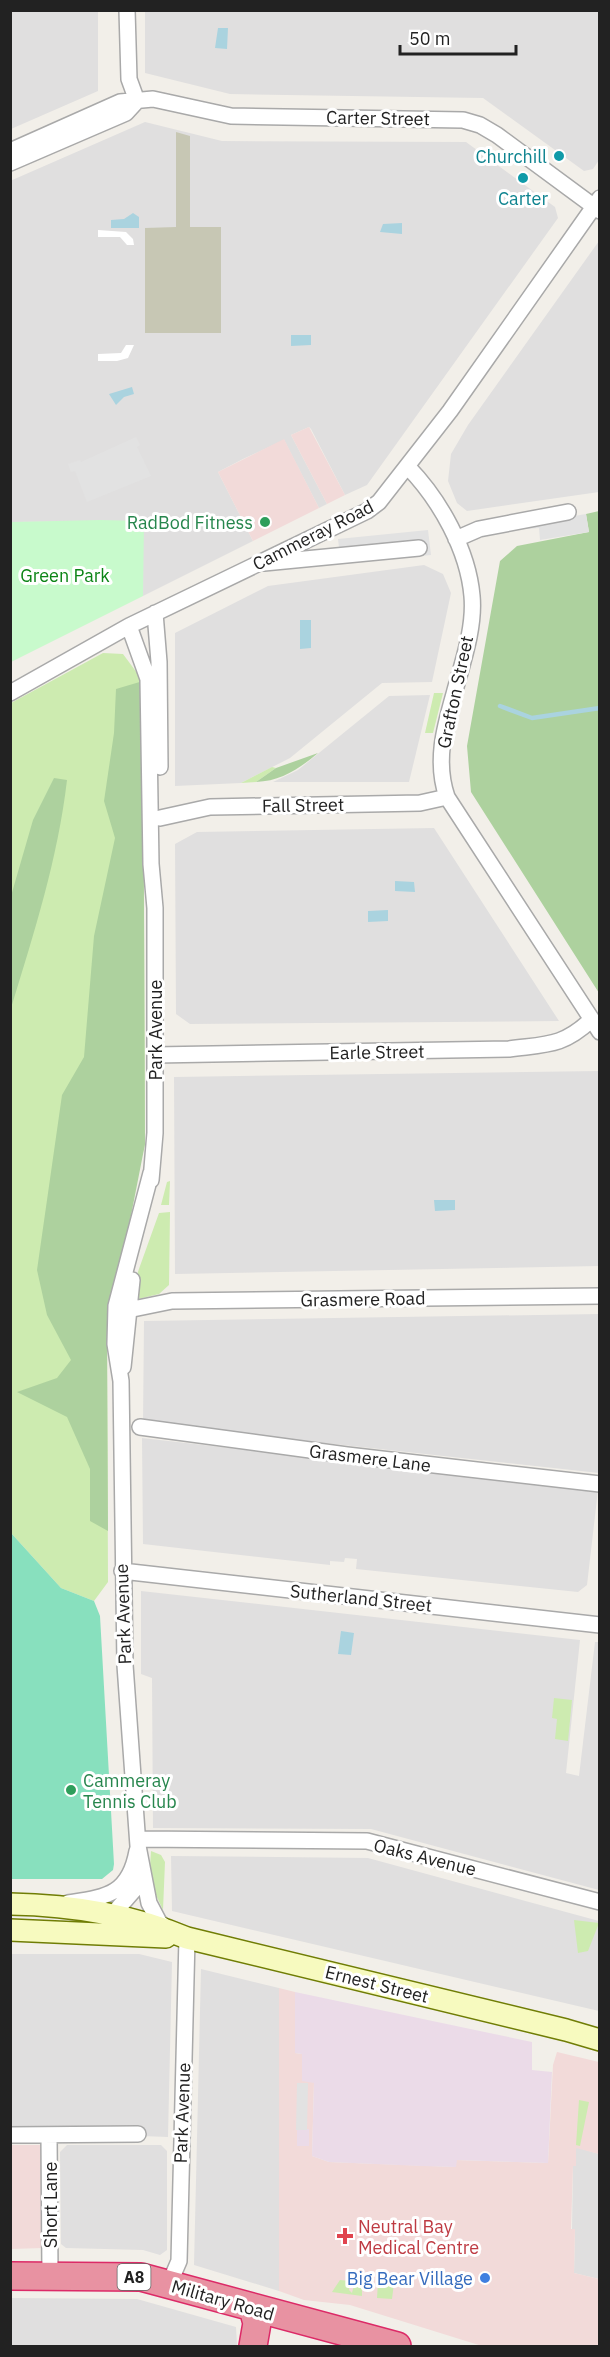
<svg xmlns="http://www.w3.org/2000/svg" width="610" height="2357" viewBox="0 0 610 2357" font-family="'IBM Plex Sans',sans-serif">
	<style>
		.residential { fill: #e0dfdf }
		.commercial { fill: #f2dad9 }
		.industrial { fill: #ebdbe8 }
		.construction { fill: #c7c7b4 }
		.grass { fill: #cdebb0 }
		.forest { fill: #add19e }
		.park { fill: #c8facc }
		.pitch { fill: #88e0be }
		.parking { fill: #e2e2e2 }
		.water { fill: #aad3df }
		.pier { fill: #fff }
		.lines { fill: none; stroke-linecap: round; stroke-linejoin: round }
		.stream { stroke: #aad3df; stroke-width: 4.5 }
		.street-casing { stroke: #a9a9a9; stroke-width: 18 }
		.secondary-casing { stroke: #707d05; stroke-width: 24 }
		.highway-casing { stroke: #dc2a67; stroke-width: 30 }
		.street { stroke: #fff; stroke-width: 15 }
		.secondary { stroke: #f7fabf; stroke-width: 21 }
		.highway { stroke: #e892a2; stroke-width: 27 }
		.culture-dot { fill: #0f9aa8; stroke: #fff; stroke-width: 2 }
		.leisure-dot { fill: #2e9e5b; stroke: #fff; stroke-width: 2 }
		.health-dot { fill: #e0444e; stroke: #fff; stroke-width: 2 }
		.shop-dot { fill: #3f7fe0; stroke: #fff; stroke-width: 2 }
		.labels { text-anchor: middle; dominant-baseline: central; stroke-width: 6; stroke-linejoin: round; paint-order: stroke }
		.shield { fill: #fff; stroke: #646464; stroke-width: 1.5 }
		.shield-label { font-size: 16px; font-weight: bold; fill: #222 }
		.street-label { font-size: 18px; fill: #222; stroke: #fff }
		.culture-label { font-size: 18px; fill: #0d838f; stroke: #fff; text-anchor: end }
		.leisure-label { font-size: 18px; fill: #27864d; stroke: #fff; text-anchor: end }
		.park-label { font-size: 18px; fill: #0c8416; stroke: #fff }
		.health-label { font-size: 18px; fill: #be3a42; stroke: #fff; text-anchor: start }
		.shop-label { font-size: 18px; fill: #366cbe; stroke: #fff; text-anchor: end }
	</style>
	<rect width="100%" height="100%" fill="#f2efe9"/>
	<path class="residential" d="M11,10L98,11V91L11,129Z
		M145,11H599V160L593,169L584,171L483,98L230,94L145,73Z
		M145,122L222,141L466,142L555,207L558,218L367,485L345,495L311,429L309,427L291,435L327,504L319,508L284,440L243,459L218,472L253,541L143,596V521L11,522L10,181Z
		M599,241V492L467,511L457,503L448,481L451,454L468,425Z
		M424,565L443,574L451,593L432,682L382,683L290,758L241,783L175,786V633L268,586Z
		M430,695L409,782H273L298,770L389,696Z
		M434,828L559,1021L190,1024L176,1014L175,844L197,832Z
		M599,1071V1266L175,1274L174,1077Z
		M599,1314V1473L143,1423L144,1321Z
		M142,1438L598,1490L587,1585L578,1592L356,1569L357,1559L345,1558L344,1562L330,1561V1565L143,1544Z
		M141,1591L580,1640L566,1773L579,1776L595,1642H599V1890L371,1829L153,1828L152,1678L141,1674Z
		M171,1856L368,1858L599,1921V2011L172,1911Z
		M10,1954H139L172,1962L168,2137L11,2131Z
		M201,1969L279,1988V2291L194,2265Z
		M67,2145H161L167,2151V2250L160,2255L143,2250L66,2248L61,2244L60,2152Z
		M576,2147L599,2154V2279L574,2273L575,2230L572,2229L573,2166L576,2165Z
		M11,2298L137,2299L236,2327L237,2345L11,2346Z"/>
	<path class="commercial" d="M309,427L345,495L327,504L291,435Z
		M284,439L319,508L253,541L218,472Z
		M279,1988L295,1992V2053L302,2054L314,2082L312,2156L329,2162L456,2167V2160L548,2163L553,2065L557,2052L599,2062V2154L576,2148V2166H573L571,2229H575L574,2273L599,2279V2346H482L350,2305L304,2300L279,2291Z
		M10,2145H43V2248L11,2249Z"/>
	<path class="industrial" d="M295,1992L532,2042V2070L552,2072L548,2163L457,2160L456,2167L421,2166L329,2162L312,2156L314,2083L302,2081V2054L295,2053Z
		M297,2129H309V2146H297Z"/>
	<path class="construction" d="M176,132L190,136V227H221V333H145V228L176,227Z"/>
	<path class="grass" d="M103,653L123,654L143,681L145,1144L128,1213L107,1338L108,1582L94,1601L61,1588L11,1533V703Z
		M434,693H443L433,733H425Z
		M272,767L276,768L256,782L241,783Z
		M170,1181L169,1205H161L167,1182Z
		M170,1212L169,1285L159,1294L134,1300L135,1280L159,1213Z
		M554,1698L572,1700L568,1741L555,1739L557,1719L552,1718Z
		M151,1851L161,1855L165,1862L163,1910L156,1895L152,1896L149,1881Z
		M574,1920L599,1923L588,1951L578,1953Z
		M579,2100L589,2102L580,2146L576,2145Z
		M340,2280L350,2281L349,2290L352,2293L355,2281H362V2296L332,2292Z
		M378,2282L394,2283L392,2299L377,2298Z"/>
	<path class="forest" d="M599,511V993L471,792L467,746L500,561L517,546L589,532L586,514Z
		M143,681L145,1144L107,1338L108,1531L90,1521V1469L67,1417L17,1392L57,1378L71,1360L47,1315L37,1270L62,1095L84,1057L94,936L115,838L104,801L114,733L116,689Z
		M318,753C299,769 281,781 256,782L276,768Z
		M54,778L67,780C58,858 34,933 11,1008V896L33,820Z"/>
	<path class="park" d="M100,520L144,521L143,596L11,662V522Z"/>
	<path class="pitch" d="M11,1533L61,1588L94,1601L100,1616L114,1864L113,1870L102,1879H11Z"/>
	<path class="parking" d="M136,437L140,445L137,447L151,476L87,502L75,471L71,472L68,464L80,460L81,462Z
		M586,514L589,532L540,540L539,528L526,529L525,520L539,522Z
		M428,530L431,555L341,564L338,539Z
		M297,2083H308L307,2130H296Z"/>
	<path class="water" d="M218,28H228L227,49L215,48Z
		M133,213L139,217V228H111V220L124,219Z
		M402,223V234L380,232L383,224Z
		M291,335H311V345L291,346Z
		M132,387L134,394L124,397L116,405L109,394Z
		M300,620H311V648L300,649Z
		M395,881L414,882L415,892L395,891Z
		M388,910V921L368,922V911Z
		M434,1200H455V1210L435,1211Z
		M341,1631L354,1633L351,1655L338,1654Z"/>
	<path class="pier" d="M98,230L126,232L133,239L134,245H127L120,237H98Z
		M126,345H134L128,358L117,361H98V354L121,353Z"/>
	<g class="lines">
		<path class="stream" d="M500,706L532,718L600,708"/>
		<defs>
			<path id="street" d="M127,10L129,79L137,101
				M10,151L120,102L153,99L231,116L463,120L480,125L497,135L600,211
				M10,163L126,113L137,101
				M408,467C440,500 468,550 472,596C475,628 462,664 454,694C444,729 435,762 447,797L600,1032
				M456,539L479,529L568,512
				M264,563L419,548
				M155,613L159,662L160,767
				M129,626L148,679L151,864L155,908V1133L151,1180
				M10,693L129,626L367,511L379,502L450,411L600,198
				M160,818L210,807L420,803L447,797
				M155,1055L509,1049C546,1044 562,1047 591,1020
				M151,1173L116,1306L115,1344L121,1381L125,1665L138,1846L149,1903L159,1922L169,1930
				M128,1310L172,1301L600,1296
				M123,1367L132,1280
				M140,1427L347,1455L600,1484
				M122,1571L600,1625
				M138,1839L367,1841L600,1902
				M68,1903C106,1897 129,1895 137,1851
				M113,1914L134,1890L140,1870
				M10,2135L138,2134
				M49,2135L50,2275
				M164,2283L173,2275L179,2261L187,1938"/>
			<path id="secondary" d="M10,1904C72,1905 130,1914 187,1938L566,2030L600,2040
				M10,1930L166,1937"/>
			<path id="highway" d="M10,2276L141,2277L397,2346
				M253,2309L257,2323L253,2346"/>
		</defs>
		<use href="#street" class="street-casing"/>
		<use href="#secondary" class="secondary-casing"/>
		<use href="#highway" class="highway-casing"/>
		<use href="#street" class="street"/>
		<use href="#secondary" class="secondary"/>
		<use href="#highway" class="highway"/>
	</g>
	<g class="culture-dot">
		<circle cx="559" cy="156" r="6"/>
		<circle cx="523" cy="178" r="6"/>
	</g>
	<g class="leisure-dot">
		<circle cx="265" cy="522" r="6"/>
		<circle cx="71" cy="1790" r="6"/>
	</g>
	<path class="health-dot" d="M342 2227h6v6h6v6h-6v6h-6v-6h-6v-6h6z"/>
	<circle class="shop-dot" cx="485" cy="2278" r="6"/>
	<g class="labels">
		<rect class="shield" x="117.5" y="2264" width="33" height="26" rx="4.5"/>
		<g class="shield-label">
			<text x="134" y="2277">A8</text>
		</g>
		<g class="street-label">
			<text transform="translate(378 118) rotate(1)">Carter Street</text>
			<text transform="translate(313 535) rotate(-27)">Cammeray Road</text>
			<text transform="translate(455 692) rotate(-78)">Grafton Street</text>
			<text transform="translate(303 805) rotate(-1)">Fall Street</text>
			<text transform="translate(155 1030) rotate(-90)">Park Avenue</text>
			<text transform="translate(377 1052) rotate(-1)">Earle Street</text>
			<text transform="translate(363 1299) rotate(-1)">Grasmere Road</text>
			<text transform="translate(370 1458) rotate(7)">Grasmere Lane</text>
			<text transform="translate(361 1598) rotate(6)">Sutherland Street</text>
			<text transform="translate(123 1614) rotate(-92)">Park Avenue</text>
			<text transform="translate(425 1857) rotate(14)">Oaks Avenue</text>
			<text transform="translate(377 1984) rotate(14)">Ernest Street</text>
			<text transform="translate(182 2113) rotate(-88)">Park Avenue</text>
			<text transform="translate(50 2205) rotate(-90)">Short Lane</text>
			<text transform="translate(223 2300) rotate(16)">Military Road</text>
		</g>
		<g class="culture-label">
			<text x="547" y="156">Churchill</text>
			<text x="523" y="198" text-anchor="middle">Carter</text>
		</g>
		<g class="leisure-label">
			<text x="253" y="522">RadBod Fitness</text>
			<text x="83" y="1780" text-anchor="start">Cammeray<tspan x="83" dy="21">Tennis Club</tspan></text>
		</g>
		<g class="park-label">
			<text x="65" y="575">Green Park</text>
		</g>
		<g class="health-label">
			<text x="358" y="2226">Neutral Bay<tspan x="358" dy="21">Medical Centre</tspan></text>
		</g>
		<g class="shop-label">
			<text x="473" y="2278">Big Bear Village</text>
		</g>
	</g>
	<rect width="610" height="2357" fill="none" stroke="#222222" stroke-width="24"/>
	<path d="M400 45v9h116v-9" fill="none" stroke="#222222" stroke-width="3"/>
	<text x="409" y="45" font-size="18" fill="#222222" stroke="#ffffff" stroke-width="4.5" paint-order="stroke">50 m</text>
</svg>
